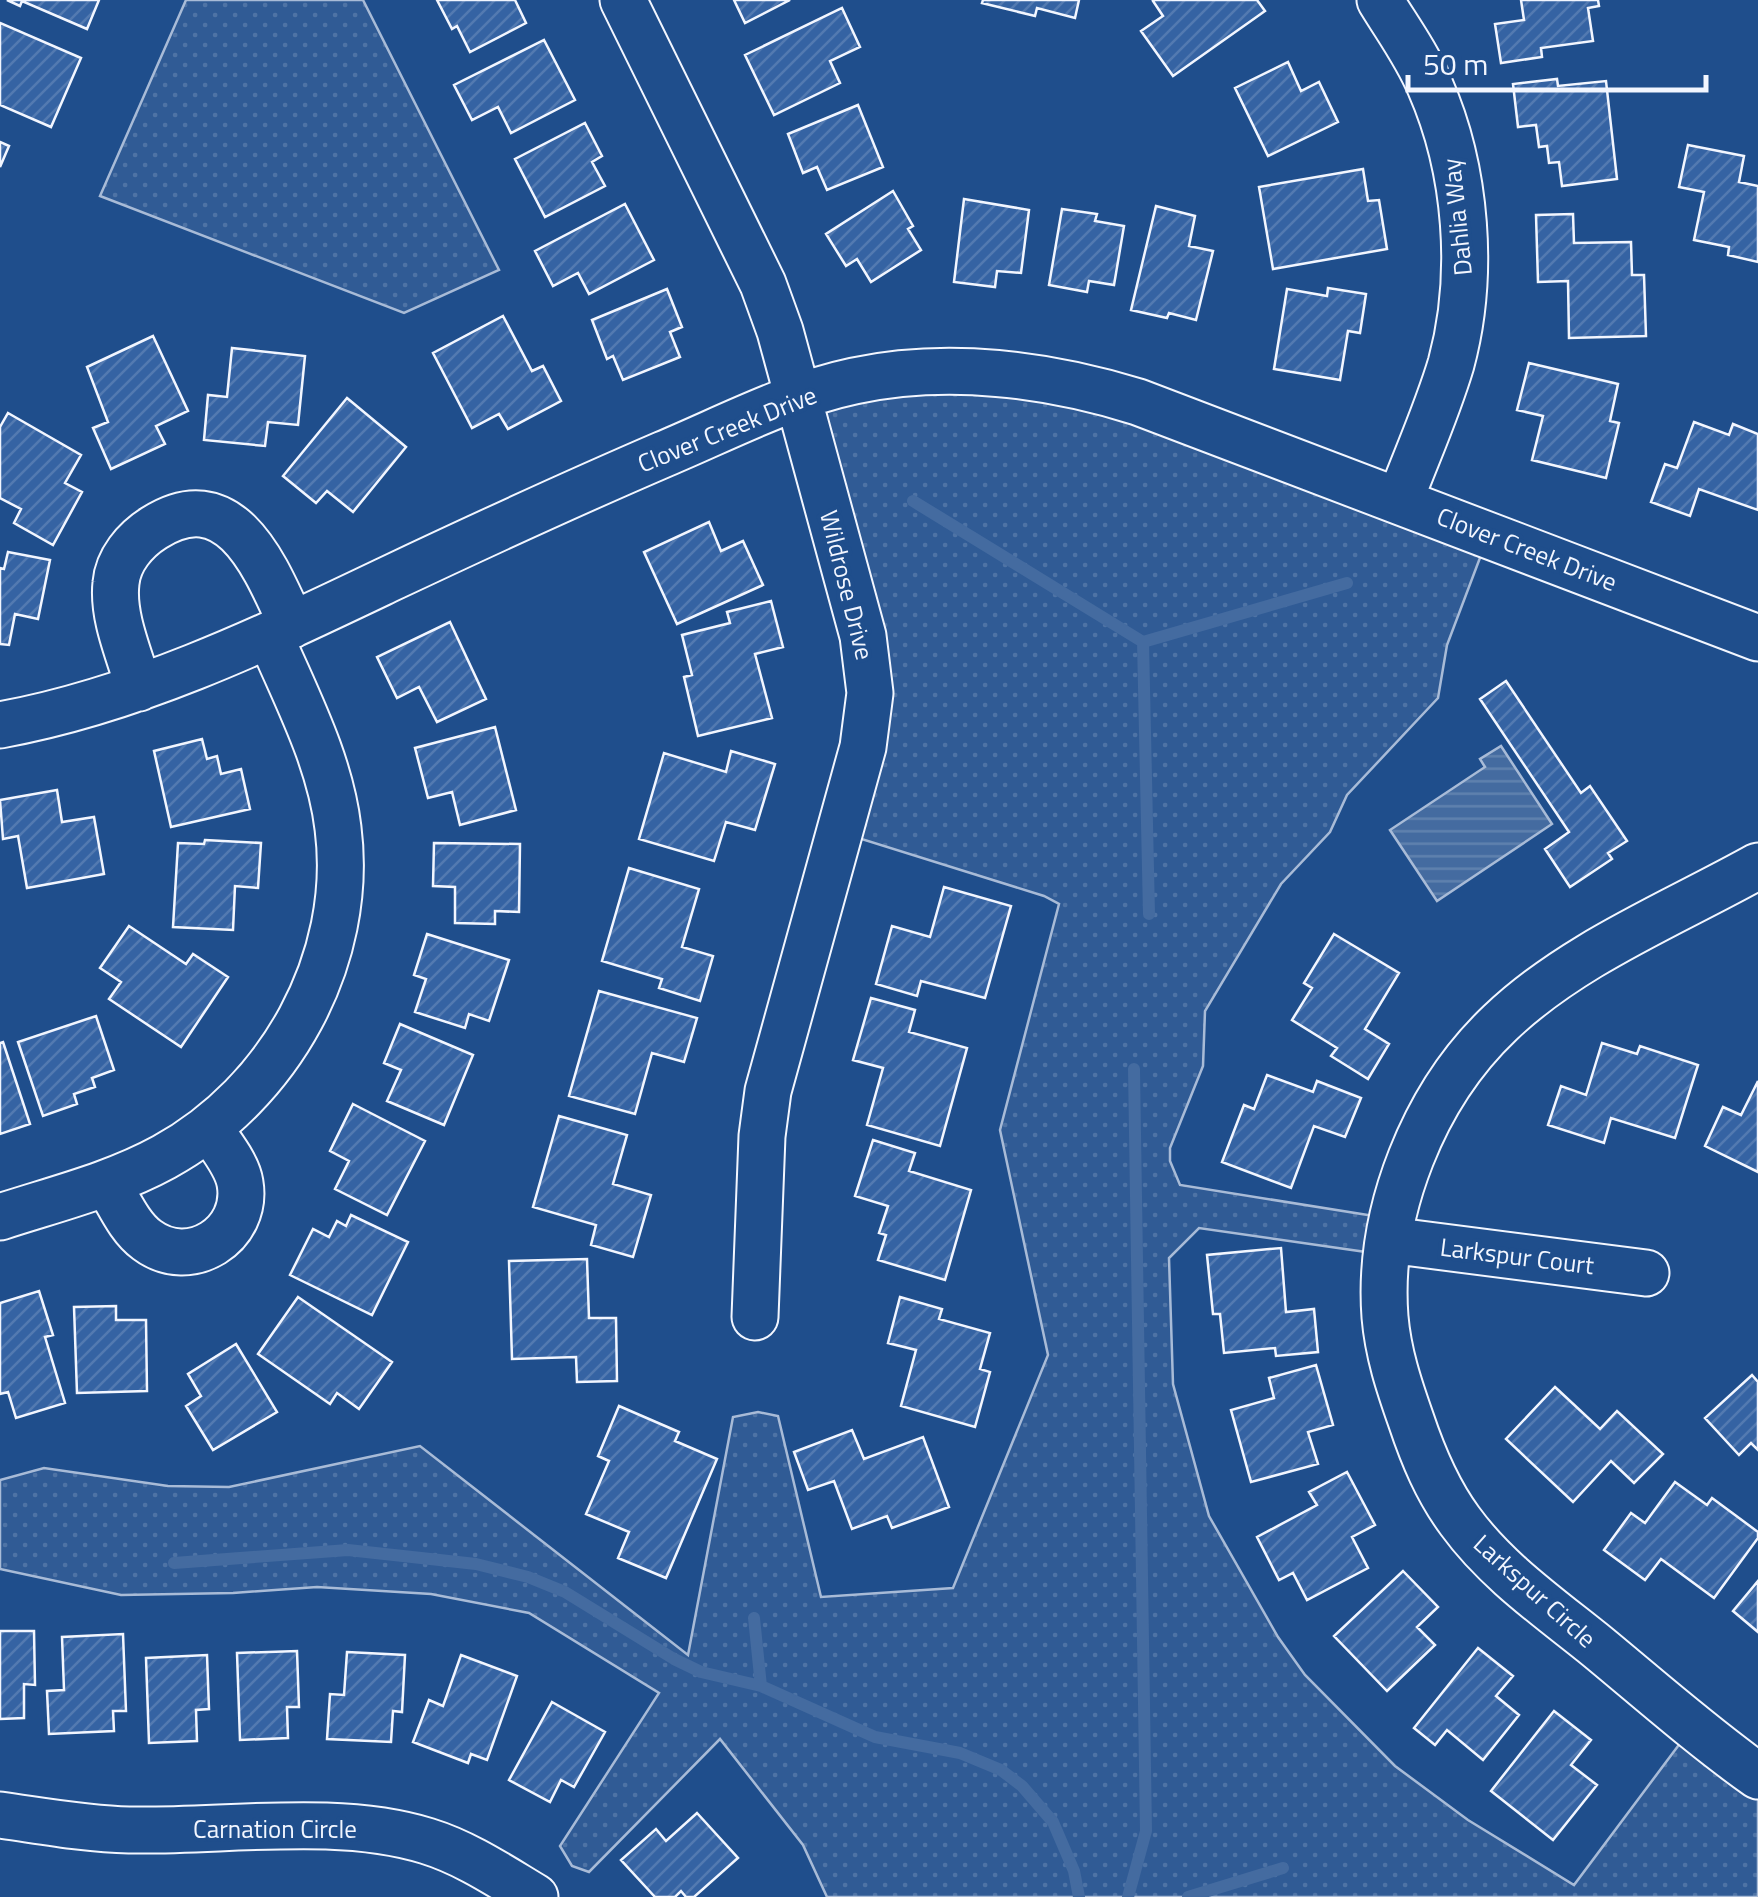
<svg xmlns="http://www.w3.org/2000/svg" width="1758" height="1897" viewBox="0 0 1758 1897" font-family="'Titillium Web',sans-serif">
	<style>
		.grass { fill: url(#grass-dots); stroke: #a8bbd7; stroke-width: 2.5 }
		.water { fill: url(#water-rules); stroke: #a8bbd7; stroke-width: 2.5 }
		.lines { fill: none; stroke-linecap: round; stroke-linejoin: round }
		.stream { stroke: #446ba0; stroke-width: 12 }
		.building { fill: url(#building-hatch); stroke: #f2f6ff; stroke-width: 2.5 }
		.minor-casing { stroke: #f2f6ff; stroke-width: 49 }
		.minor { stroke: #1f4e8c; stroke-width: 45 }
		.labels { text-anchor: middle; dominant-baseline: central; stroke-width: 8; stroke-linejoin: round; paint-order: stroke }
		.street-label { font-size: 25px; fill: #f2f6ff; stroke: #1f4e8c }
	</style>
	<defs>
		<pattern id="grass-dots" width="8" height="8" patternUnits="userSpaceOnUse" patternTransform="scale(2.5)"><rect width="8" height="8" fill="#305b95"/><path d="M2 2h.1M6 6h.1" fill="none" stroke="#4e73a5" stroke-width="1.8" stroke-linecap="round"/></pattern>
		<pattern id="water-rules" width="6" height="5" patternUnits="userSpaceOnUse" patternTransform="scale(2.5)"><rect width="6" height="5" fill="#446ba0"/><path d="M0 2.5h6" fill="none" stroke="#5f81ae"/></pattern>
		<pattern id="building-hatch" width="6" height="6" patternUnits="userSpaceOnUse" patternTransform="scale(2.5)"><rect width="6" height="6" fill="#3563a3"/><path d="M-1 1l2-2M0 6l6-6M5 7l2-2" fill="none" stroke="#537ab1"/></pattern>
	</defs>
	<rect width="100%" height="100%" fill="#1f4e8c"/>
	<path class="grass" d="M186,0H363L499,270L404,313L100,196Z
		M976,372L1489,534L1447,645L1438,698L1347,795L1330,832L1281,884L1205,1011L1203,1066L1170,1148V1161L1180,1185L1393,1219L1387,1255L1199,1228L1169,1258L1173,1384L1209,1516L1278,1637L1305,1675L1395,1766L1468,1820L1574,1885L1693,1726L1758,1775V1897H827L803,1845L720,1739L589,1872L572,1866L560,1846L659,1693L529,1613L431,1594L317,1587L233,1593L121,1595L0,1569V1480L44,1468L168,1486L229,1487L420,1446L688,1655L733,1417L758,1412L778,1416L821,1597L953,1588L1048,1355L1000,1130L1059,904L1044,896L839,832L863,747L796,398Z"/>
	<path class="water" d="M1501,746L1552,824L1437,901L1390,830L1485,767L1480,759Z"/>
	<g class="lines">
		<path class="stream" d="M913,501L1143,642L1347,583
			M1143,642L1149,914
			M174,1563L348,1550L476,1564L528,1577L565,1592L674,1659L701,1672L761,1686L875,1737L960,1753L1001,1770L1022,1786L1053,1822L1074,1871L1079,1897
			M754,1618L761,1686
			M1128,1897L1146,1831L1134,1069
			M1188,1897L1283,1868"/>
	</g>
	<path class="building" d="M7,0H99L87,29L22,1L20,6Z
		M437,0H515L526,23L470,52L457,26L452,29Z
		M734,0H790L745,23Z
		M983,0H1079L1075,18L1037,8L1035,16L982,3Z
		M1155,0H1257L1265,11L1173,76L1141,31L1163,16L1153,1Z
		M1521,0H1598L1599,6L1588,8L1593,41L1541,48L1542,57L1501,63L1495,24L1524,20Z
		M842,8L860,47L830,61L840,83L774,115L745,55Z
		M0,23L81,58L51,127L0,105Z
		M544,40L575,100L511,133L498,107L472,120L454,85Z
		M1288,62L1301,91L1319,82L1338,122L1268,156L1235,88Z
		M1557,79L1558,86L1606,81L1617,179L1562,186L1559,162L1549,163L1547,146L1539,147L1536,125L1518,127L1513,84Z
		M858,105L883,167L827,190L817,167L803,173L788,134Z
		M585,123L602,156L592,162L605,186L545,217L515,159Z
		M0,142L9,146L0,167Z
		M1688,145L1744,156L1739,182L1758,186V262L1728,255L1729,247L1694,240L1704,192L1679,187Z
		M1363,169L1368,201L1379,200L1387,249L1273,269L1259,187Z
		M893,191L913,226L908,229L921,250L871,282L857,259L846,266L826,234Z
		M964,199L1029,210L1021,273L997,271L995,287L954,282Z
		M625,204L654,260L589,294L578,273L553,286L535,251Z
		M1156,206L1195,216L1189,246L1213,251L1196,320L1169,313L1167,318L1131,310Z
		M1062,209L1097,214L1095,221L1124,226L1114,285L1089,281L1087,292L1049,285Z
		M1573,214L1574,243L1631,242L1632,275H1644L1646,336L1569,338L1568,281L1538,282L1536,215Z
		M1328,288L1366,294L1360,333L1348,331L1340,380L1274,369L1287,289L1327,296Z
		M667,289L682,327L670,332L680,357L623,380L613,356L607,359L592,320Z
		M503,316L532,371L543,366L561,401L508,429L499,414L472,428L433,353Z
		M153,336L188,411L156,426L165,444L111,469L93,428L108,422L87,367Z
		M232,348L305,356L298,425L268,422L265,446L204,440L208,395L227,397Z
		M1529,363L1618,384L1610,421L1619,423L1606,478L1532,460L1543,416L1517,410Z
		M347,398L406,447L353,512L327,491L316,503L283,476Z
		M8,413L81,455L65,483L82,492L53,545L14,523L21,509L0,498V427Z
		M1694,422L1729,435L1733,424L1758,434V510L1699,489L1690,516L1651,502L1665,464L1677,468Z
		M709,522L721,551L743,541L763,585L677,624L644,552Z
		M8,552L50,560L38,619L15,614L9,645L0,644V568L4,569Z
		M771,601L783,647L755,654L772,718L698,736L684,677L692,675L682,635L730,623L727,612Z
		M450,622L486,699L437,722L419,687L397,698L377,657Z
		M1506,681L1581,793L1590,786L1627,841L1608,853L1612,859L1570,887L1545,849L1569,832L1480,699Z
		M495,727L516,810L460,825L452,792L428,798L415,748Z
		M202,739L207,759L217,756L221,774L241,769L250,809L171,827L154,751Z
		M731,751L775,764L755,830L726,822L714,861L639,839L664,753L726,772Z
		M57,790L62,822L94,817L104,874L27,888L18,836L3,839L0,800Z
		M205,840L261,843L258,888L235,886L233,930L173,927L178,843L204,844Z
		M434,843L520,844L519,912L495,911V924L455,923V887L433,886Z
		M629,868L699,889L682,947L713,956L700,1001L659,988L662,979L602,961Z
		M944,887L1011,906L985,998L921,981L917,996L876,984L892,926L930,937Z
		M129,926L186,964L193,954L228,977L181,1047L109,999L121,982L100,968Z
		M427,934L509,960L489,1021L469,1014L465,1028L415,1012L426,979L414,975Z
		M1334,934L1399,973L1365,1029L1389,1044L1368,1079L1331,1056L1337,1048L1292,1020L1312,988L1304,983Z
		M599,991L697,1018L684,1062L652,1053L635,1114L569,1096Z
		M871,998L915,1010L909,1032L967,1048L940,1146L867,1125L883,1068L853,1060Z
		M96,1016L114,1070L92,1078L95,1087L74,1094L77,1104L43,1116L18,1042Z
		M400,1024L473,1055L444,1125L387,1101L401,1070L384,1063Z
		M3,1042L30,1124L0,1134V1043Z
		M1602,1043L1637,1054L1640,1046L1698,1065L1675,1138L1611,1118L1604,1143L1548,1125L1561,1086L1586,1095Z
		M1267,1075L1313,1092L1317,1081L1361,1098L1345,1137L1314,1126L1291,1188L1222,1162L1244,1105L1254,1109Z
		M1758,1081V1172L1705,1146L1723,1107L1741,1115Z
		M353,1104L425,1141L387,1215L335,1189L349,1161L330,1151Z
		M559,1116L627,1135L613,1184L651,1195L633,1257L591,1245L596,1225L533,1207Z
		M873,1140L915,1153L909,1171L971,1190L945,1280L878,1260L886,1235L879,1233L888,1206L855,1196Z
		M351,1215L408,1242L372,1315L290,1275L313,1229L329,1237L337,1221L346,1226Z
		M1281,1248L1286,1312L1314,1309L1318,1352L1276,1356L1275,1348L1224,1353L1220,1314H1213L1207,1255Z
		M587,1259L589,1318H616L617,1381L577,1382L576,1357L512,1359L509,1261Z
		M39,1291L53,1335L45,1337L65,1403L16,1418L8,1392L0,1394V1303Z
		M298,1297L392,1362L359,1409L337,1393L330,1404L258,1354Z
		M900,1297L942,1309L939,1319L990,1333L980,1369L990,1372L975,1427L901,1406L916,1350L888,1343Z
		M116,1306V1320H146L147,1391L77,1393L74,1307Z
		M236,1344L277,1412L213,1450L186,1406L201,1396L188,1374Z
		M1316,1365L1333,1425L1308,1432L1318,1464L1251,1482L1231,1410L1274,1398L1269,1378Z
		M1752,1375L1758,1382V1450L1751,1443L1739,1455L1705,1418Z
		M1555,1387L1600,1429L1617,1411L1663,1454L1634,1483L1611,1461L1573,1502L1506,1439Z
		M619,1406L679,1432L675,1441L717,1459L666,1578L618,1558L629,1532L586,1514L609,1461L598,1456Z
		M852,1430L864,1459L923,1437L949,1507L892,1528L887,1516L852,1529L834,1481L808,1490L794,1452Z
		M1347,1472L1375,1525L1352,1537L1368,1568L1307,1600L1293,1573L1279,1580L1257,1537L1317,1505L1309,1492Z
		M1675,1482L1707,1505L1712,1498L1758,1532V1538L1714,1598L1661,1559L1645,1580L1604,1550L1631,1513L1645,1523Z
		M1403,1571L1438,1607L1417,1627L1435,1645L1387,1691L1334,1636Z
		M1758,1581V1632L1733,1611Z
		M0,1631H34L35,1685L24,1684V1718L0,1719Z
		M123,1634L126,1711H113L114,1731L49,1734L47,1691L64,1690L62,1637Z
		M1478,1648L1513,1676L1496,1696L1519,1715L1483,1760L1447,1730L1435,1745L1414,1728Z
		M297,1651L299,1707H287L288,1738L240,1740L237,1653Z
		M347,1652L405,1655L402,1712L393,1711L391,1742L327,1739L330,1694L344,1695Z
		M207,1655L209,1709L196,1710L197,1741L149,1743L146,1658Z
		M461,1655L517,1676L487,1760L471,1754L468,1763L413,1742L429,1700L443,1706Z
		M552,1702L605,1732L574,1787L561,1780L550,1802L509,1780Z
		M1554,1711L1591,1740L1571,1765L1597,1785L1553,1840L1491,1791Z
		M697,1813L738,1858L694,1897H686L681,1891L675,1897H655L621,1860L656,1829L666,1841Z"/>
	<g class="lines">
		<defs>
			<path id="minor" d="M623,0L763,284L780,331L863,636L870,693L863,747L768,1091L762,1136L755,1317
				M1380,0C1397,28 1417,55 1430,86C1467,170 1475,276 1451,364C1437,411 1417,455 1400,500
				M139,688C130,656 112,617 116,583C118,560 135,540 154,528C232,478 267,571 292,625
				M0,725C137,700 263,639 389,579C480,536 571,494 664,454C726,428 788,395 854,381C948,361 1048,374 1138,402L1758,638
				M1758,866C1672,914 1572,954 1500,1023C1424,1095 1377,1212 1385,1317C1388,1353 1399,1386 1411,1420C1423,1456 1437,1490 1460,1521C1497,1572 1551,1609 1599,1648C1651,1691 1703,1737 1758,1776
				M107,1183C119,1202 129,1227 147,1240C190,1272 249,1235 240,1183C237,1164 220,1145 210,1129
				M0,1217C55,1199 113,1185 164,1157C279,1094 355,960 338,828C330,760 296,697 270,636
				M1389,1240L1646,1273
				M0,1815C43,1821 86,1829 129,1830C222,1832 338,1813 427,1841C466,1853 500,1876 535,1897"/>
		</defs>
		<use href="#minor" class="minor-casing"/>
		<use href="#minor" class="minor"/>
	</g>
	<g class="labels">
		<g class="street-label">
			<text transform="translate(1457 217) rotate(-96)">Dahlia Way</text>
			<text transform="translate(727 429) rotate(-22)">Clover Creek Drive</text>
			<text transform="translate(1527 549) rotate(21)">Clover Creek Drive</text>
			<text transform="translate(847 585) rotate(76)">Wildrose Drive</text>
			<text transform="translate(1517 1256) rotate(7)">Larkspur Court</text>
			<text transform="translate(1535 1591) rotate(42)">Larkspur Circle</text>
			<text x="275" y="1829">Carnation Circle</text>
		</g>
	</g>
	<path d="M1408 75v15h298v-15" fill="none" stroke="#f2f6ff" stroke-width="5"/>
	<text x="1423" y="75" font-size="30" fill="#f2f6ff" stroke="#1f4e8c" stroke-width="8" paint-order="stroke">50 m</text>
</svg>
